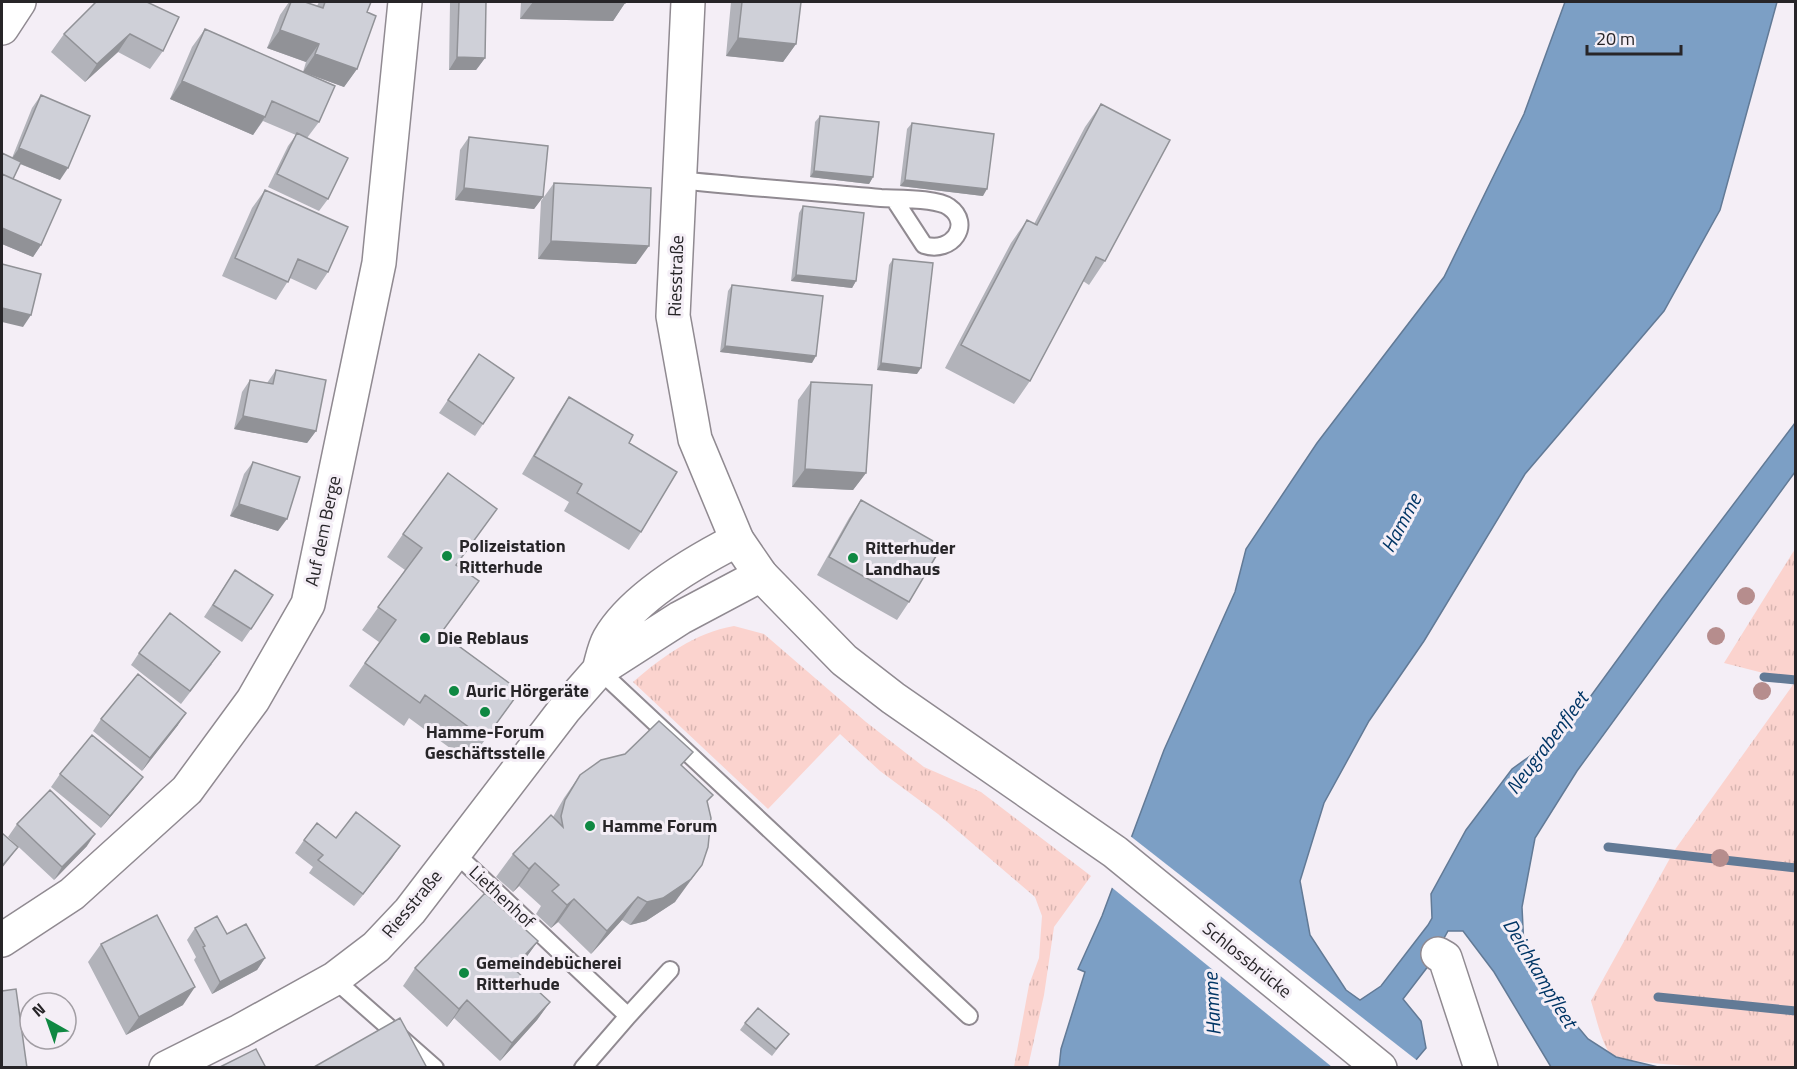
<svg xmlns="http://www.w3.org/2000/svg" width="1797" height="1069" font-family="'Titillium Web',sans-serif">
<defs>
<pattern id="grass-tufts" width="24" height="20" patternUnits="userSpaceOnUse" patternTransform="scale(1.5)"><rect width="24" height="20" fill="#fbd3ce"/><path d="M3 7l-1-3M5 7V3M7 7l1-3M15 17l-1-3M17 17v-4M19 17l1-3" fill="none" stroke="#d7b5b1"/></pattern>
</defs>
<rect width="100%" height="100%" fill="#f4eef6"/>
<path fill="url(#grass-tufts)" d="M1795,549v132l-71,-18z
M734,626l30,8 102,88 58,45 57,25 110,84 -37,51 -10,68 -16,72h-14l15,-82 10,-27 3,-42 -7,-19 -97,-83 -58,-43 -40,-37 -72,75 -135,-127c30,-26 62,-49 101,-56z
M1795,682v385c-34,0 -164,2 -185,-14 -8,-8 -15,-40 -19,-52l83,-150z"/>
<path fill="#7c9fc5" stroke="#627a96" stroke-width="1.5" d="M1565,2h212l-57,208 -56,101 -139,163 -101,167 -55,80 -45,82 -24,78 10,54 36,55 14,10 21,-14 47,-61 4,-7 -1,-24 35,-64 46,-61 54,-39 95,-130 134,-177v49l-218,299 -42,67 -13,69 2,41 34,55 30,36 28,18 42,10h-107l-57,-95 -31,-41h-15l-19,34 -26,34 18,22 5,27 -16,19 -351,1 2,-19 24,-77 -7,-3 24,-53 62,-166 71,-158 11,-43 71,-106 127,-166 80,-163z"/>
<path fill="#f4eef6" d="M1129,835l290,227 -5,6 -82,-1 -222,-181z"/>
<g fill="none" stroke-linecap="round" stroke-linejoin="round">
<path stroke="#627a96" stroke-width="9" d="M1764,677l32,3
M1608,847l188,21
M1658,997l138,14"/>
<g stroke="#908a91" stroke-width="20">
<path id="service" d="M679,180c67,7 135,12 202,18 16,1 56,0 68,9 24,17 3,47 -25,38l-30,-46
M599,670l370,346
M455,853l173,163 42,-46
M334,979l101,89
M583,1068l45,-52"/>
</g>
<g stroke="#908a91" stroke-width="36">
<path id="minor" d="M2,28l17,-26
M2,940l70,-46 115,-104 66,-90 55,-96 71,-341 26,-261
M1438,954l7,4 36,110"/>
</g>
<g stroke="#908a91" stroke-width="36">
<path id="tertiary" d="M599,670c3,-10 5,-22 10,-31 24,-42 87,-78 128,-99
M166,1068l74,-37 94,-52 42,-32 34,-36 154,-201 35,-40 81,-52 81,-43"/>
</g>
<g stroke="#908a91" stroke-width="36">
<path id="secondary" d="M688,2l-15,314 22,123 42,101 24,35 83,85 49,38 222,154 265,216"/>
</g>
<use href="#service" stroke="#fff" stroke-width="16"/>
<use href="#minor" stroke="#fff" stroke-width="33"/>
<use href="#tertiary" stroke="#fff" stroke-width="33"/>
<use href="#secondary" stroke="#fff" stroke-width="33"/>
</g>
<g fill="#b68d8d">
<circle cx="1746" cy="596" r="9"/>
<circle cx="1716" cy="636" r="9"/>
<circle cx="1762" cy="691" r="9"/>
<circle cx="1720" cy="858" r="9"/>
</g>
<path fill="#b2b3ba" d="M96,2l67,49 -13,18 -32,-17 -33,30 -34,-30 13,-18z
M289,2h16l12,4 2,-4h52l-4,10 -10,57 -13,18 -38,-14 13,49 -12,16 21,61 -9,12 -51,-24 20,-41 8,-11 -33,-14 -10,14 -83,-36 22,-52 13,-18 98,43 3,-10 -39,-14 13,-33z
M450,2h36l-1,56 -9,12h-27z
M521,2h104v1l-12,18 -93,-2z
M731,2h70l-5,42 -13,18 -57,-6z
M41,95l19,85 -40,-16 -7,15 28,66 -8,12 -31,-13 10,-86 20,-50z
M1101,104l4,157 -16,24 -6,-4 -53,100 -16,23 -69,-36 66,-125 16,-23 7,4 51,-97z
M820,116l53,61 -4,7 -59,-7 5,-55z
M912,123l71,73 -83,-10 7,-57z
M469,137l74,60 -9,12 -79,-9 5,-50z
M554,183l82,81 -98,-5 3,-58z
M265,190l63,82 -12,18 -26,-12 -14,22 -54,-24 30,-68z
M803,206l53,75 -4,7 -61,-7 8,-68z
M893,259l24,115 -40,-4 12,-105z
M732,285l80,78 -92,-11 8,-61z
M479,354l35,24 -39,58 -36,-23z
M276,370l40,61 -9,12 -73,-14 8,-37 8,-12 17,3z
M811,382l55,91 -13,17 -61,-3 6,-87z
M569,397l60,46 12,89 -12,18 -65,-39 5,-9 -47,-28 35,-59z
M253,462l25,69 -48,-15 14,-42z
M861,500l48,102 -12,18 -80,-45 32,-57z
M403,534l54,31 6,39 -22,29 79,58 -51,71 -60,-44 -5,8 -55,-40 30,-44 -17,-12 43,-60 -18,-13z
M235,570l16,59 -9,13 -38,-25z
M139,653l73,11 -31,40 -50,-39z
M101,719l77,6 -36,46 -49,-40z
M682,767l26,36 -33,99 -29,19 -16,4 -8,-5 -31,34 -33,-32 -7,6 -15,-14 5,-8 -22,-20 -6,6 -17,-15 17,-23 40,-37 11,-19 16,-23z
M60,774l74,15 -33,39 -50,-41z
M17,824l70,22 -33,34 -46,-43z
M336,838l64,8 -46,60 -45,-33 4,-6 -18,-14 9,-13z
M195,928l32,6 38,24 -8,12 -45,24 -18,-34 2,-3 -9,-17z
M538,941l-13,18 -10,11 35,32 -13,18 -37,41 -46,-43 -7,9 -44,-41 12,-18z
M101,944l82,61 -57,30 -38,-73z
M745,1023l44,11 -17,22 -32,-26z"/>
<path fill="#919297" d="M533,2h24l68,1 -12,18 -93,-2z
M280,30l39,14 -13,18 -39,-14z
M130,34l-12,18 -33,30 12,-18z
M738,38l58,6 -13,18 -57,-6z
M315,54l42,15 -13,18 -41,-15z
M457,57l28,1 -9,12h-27z
M182,81l83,36 -12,18 -83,-36z
M19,148l49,20 -8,12 -49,-20z
M814,171l59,6 -4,7 -59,-7z
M905,180l82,9 -4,7 -83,-10z
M464,188l79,9 -9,12 -79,-9z
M2,228l39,17 -8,12 -31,-13z
M551,241l98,5 -13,18 -98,-5z
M796,275l60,6 -4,7 -61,-7z
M2,308l29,7 -8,12 -21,-5z
M725,346l91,10 -4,7 -92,-11z
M881,363l40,5 -4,6 -40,-4z
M243,416l73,15 -9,12 -73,-14z
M805,469l61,4 -13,17 -61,-3z
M239,504l48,15 -9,12 -48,-15z
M186,713l-8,12 -36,46 8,-13z
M143,777l-9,12 -33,39 9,-12z
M95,834l-8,12 -33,34 8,-13z
M400,846l-8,12 -38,48 9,-12z
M18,847l-9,12 -7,9v-2z
M535,863l-16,23 -6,6 16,-23z
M702,865l-27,37 -29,19 -16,4 17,-23z
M638,897l-16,23 -31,34 16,-23z
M574,899l-16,23 -7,6 16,-23z
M538,941l-13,18 -25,27 13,-18z
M265,958l-8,12 -45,24 8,-12z
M195,987l-12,18 -57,30 13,-18z
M467,1000l-13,18 -7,9 12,-18z
M550,1002l-13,18 -37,41 12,-18z"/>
<path fill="#cfd0d8" stroke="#919297" stroke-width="1.5" d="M96,2h51l32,15 -16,34 -33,-17 -33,30 -33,-30z
M291,2h14l18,6 2,-6h46l-4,10 9,4 -19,53 -42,-15 4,-10 -39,-14z
M459,2h27l-1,56 -28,-1z
M557,2h68v1z
M742,2h59l-5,42 -58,-6z
M205,29l130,57 -16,36 -47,-21 -7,16 -83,-36z
M41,95l49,21 -22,52 -49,-20z
M1101,104l69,36 -65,121 -9,-4 -66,124 -69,-36 66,-125 10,5z
M820,116l59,6 -6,55 -59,-6z
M912,123l82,11 -7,55 -82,-9z
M297,133l51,25 -20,41 -51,-25z
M469,137l79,9 -5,51 -79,-9z
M2,153l19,9 -8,17 -11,-5z
M2,174l59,26 -20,45 -39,-17z
M554,183l97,5 -2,58 -98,-5z
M265,190l83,37 -20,45 -30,-13 -10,23 -53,-24z
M803,206l61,7 -8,68 -60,-6z
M893,259l40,4 -12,105 -40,-5z
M2,264l39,10 -10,41 -29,-7z
M732,285l91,11 -7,60 -91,-10z
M479,354l35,24 -31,46 -35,-24z
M276,370l50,10 -10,51 -73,-15 7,-36 23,4z
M811,382l61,3 -6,88 -61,-4z
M569,397l64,38 -4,8 48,29 -36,60 -64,-39 5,-9 -48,-28z
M253,462l47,15 -13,42 -48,-15z
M448,473l49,36 -41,56 23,16 -38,52 79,58 -35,48 -60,-44 -5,8 -55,-40 31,-43 -18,-13 44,-59 -19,-14z
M861,500l81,46 -33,56 -80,-45z
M235,570l38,25 -22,34 -38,-24z
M170,613l50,39 -30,39 -51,-38z
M138,674l48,39 -36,45 -49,-39z
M659,721l34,31 -12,13 32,30 -6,6 4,17 -3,29 -6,18 -11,14 -28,19 -16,4 -9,-5 -31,34 -33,-32 -7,6 -15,-14 7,-6 -24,-22 -6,6 -16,-15 38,-39 12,12 -2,-11 4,-16 15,-25 21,-15 24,-6z
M92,735l51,42 -33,39 -50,-42z
M50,790l45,44 -33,33 -45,-43z
M356,812l44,34 -37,48 -45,-34 5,-5 -19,-15 13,-17 19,15z
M2,833l16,14 -16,19z
M485,893l53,48 -25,27 37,34 -38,41 -45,-43 -8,9 -44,-41z
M157,915l38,72 -56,30 -38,-73z
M217,916l10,18 19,-10 19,34 -45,24 -17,-35 2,-1 -10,-18z
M16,989l11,79h-25v-77z
M758,1008l31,26 -13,15 -31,-26z
M400,1018l27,50h-113v-1z
M256,1049l10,19h-48z"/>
<g fill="#0f8842" stroke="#f4eef6" stroke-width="2">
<circle cx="447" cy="556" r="6"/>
<circle cx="853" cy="558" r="6"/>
<circle cx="425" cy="638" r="6"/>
<circle cx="454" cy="691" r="6"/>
<circle cx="485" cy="712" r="6"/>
<circle cx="590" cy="826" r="6"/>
<circle cx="464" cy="973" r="6"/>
</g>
<g text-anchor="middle" stroke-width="6" stroke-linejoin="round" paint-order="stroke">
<g font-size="18" fill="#272528" stroke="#f4eef6">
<text transform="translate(676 276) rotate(-88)" y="6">Riesstraße</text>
<text transform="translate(323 531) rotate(-78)" y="6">Auf dem Berge</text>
<text transform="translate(502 897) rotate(43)" y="6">Liethenhof</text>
<text transform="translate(412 904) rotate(-50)" y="6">Riesstraße</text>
<text transform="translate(1247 960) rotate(39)" y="6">Schlossbrücke</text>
</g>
<g font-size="18" font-weight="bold" fill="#272528" stroke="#f4eef6" text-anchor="start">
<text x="459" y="552">Polizeistation<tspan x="459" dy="21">Ritterhude</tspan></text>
<text x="865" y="554">Ritterhuder<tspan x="865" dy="21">Landhaus</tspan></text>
<text x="437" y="644">Die Reblaus</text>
<text x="466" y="697">Auric Hörgeräte</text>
<text x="485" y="738" text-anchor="middle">Hamme-Forum<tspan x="485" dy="21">Geschäftsstelle</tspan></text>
<text x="602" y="832">Hamme Forum</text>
<text x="476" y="969">Gemeindebücherei<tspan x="476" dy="21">Ritterhude</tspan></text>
</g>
<g font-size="20" font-style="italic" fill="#003565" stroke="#f4eef6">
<text transform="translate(1401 523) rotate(-62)" y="7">Hamme</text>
<text transform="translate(1547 743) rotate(-53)" y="7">Neugrabenfleet</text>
<text transform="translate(1540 973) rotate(59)" y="7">Deichkampfleet</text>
<text transform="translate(1212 1004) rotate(-93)" y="7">Hamme</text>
</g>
</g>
<rect width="1797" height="1069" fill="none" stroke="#272528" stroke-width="6"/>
<g transform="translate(48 1021) rotate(320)"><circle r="28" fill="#f4eef6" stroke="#a29ea4" stroke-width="1.5"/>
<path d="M0-4.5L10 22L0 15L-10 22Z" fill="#0f8842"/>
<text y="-9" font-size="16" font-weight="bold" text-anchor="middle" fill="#272528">N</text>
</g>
<path d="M1587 45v9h94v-9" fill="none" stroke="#272528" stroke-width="3"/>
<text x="1596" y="45" font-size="18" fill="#272528" stroke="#f4eef6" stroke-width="4.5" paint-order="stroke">20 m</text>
</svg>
